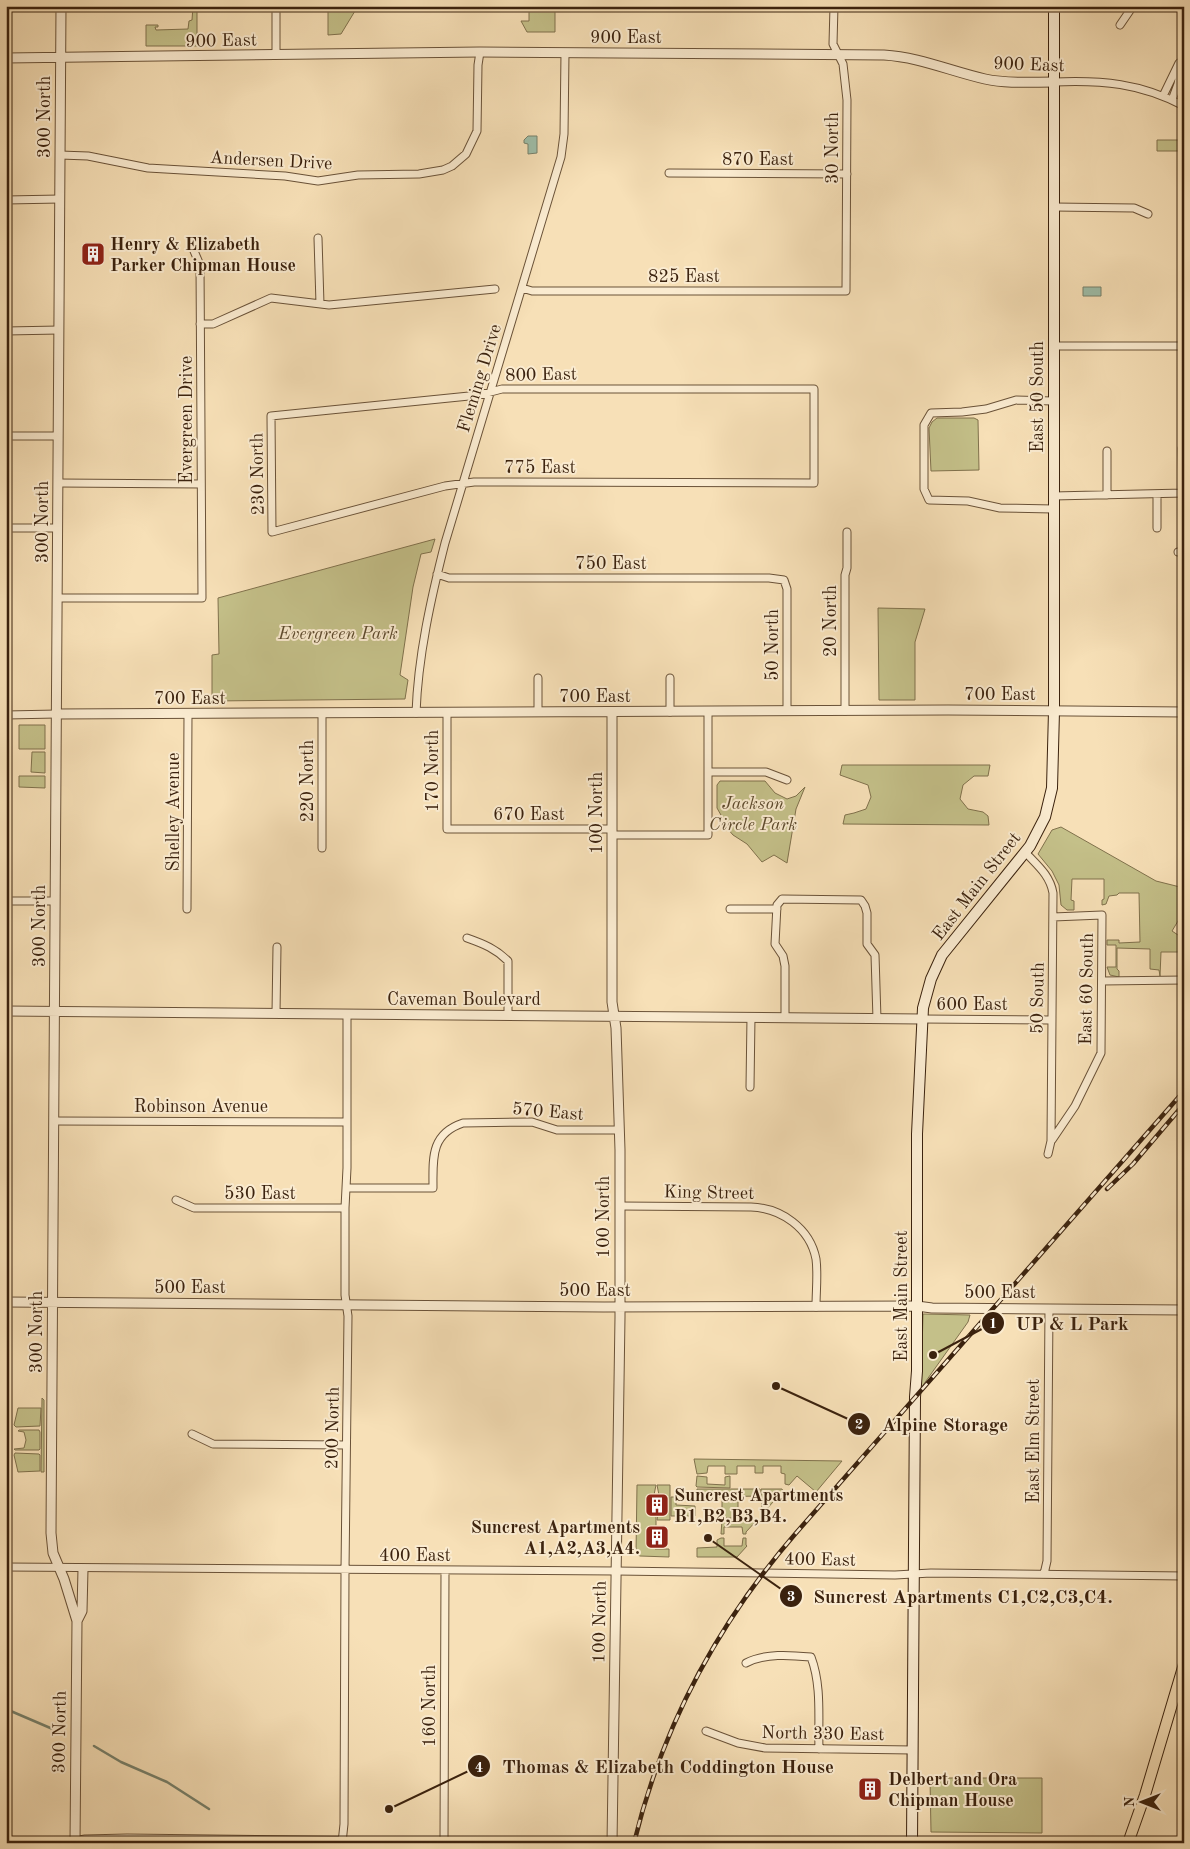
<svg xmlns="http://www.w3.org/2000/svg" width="1190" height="1849" font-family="'Old Standard TT',serif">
<rect width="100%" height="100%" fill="#f7e0b7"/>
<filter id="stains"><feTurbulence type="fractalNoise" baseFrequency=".004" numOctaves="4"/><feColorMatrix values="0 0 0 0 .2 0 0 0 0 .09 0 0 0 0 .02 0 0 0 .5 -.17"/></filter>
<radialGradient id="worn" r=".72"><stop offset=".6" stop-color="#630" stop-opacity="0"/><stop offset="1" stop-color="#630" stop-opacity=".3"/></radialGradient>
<path fill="#c4c089" stroke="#80714c" d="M193,6l4,1v39h-51v-21h12v2h-3l1,3 32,-1 1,-8 3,-1z
M328,6h30l-17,28 -13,1z
M529,6h26v26h-28l-6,-11h8z
M1157,140h22v11h-22z
M937,418h37l4,2 1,50 -48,1 -2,-43 3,-6z
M435,539l-4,13 -10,2 -8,33 -13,88 8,5 -3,19 -193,2v-46l7,-1 -1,-56z
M878,608l47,1 -10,33v58h-36z
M19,725h26v24h-26z
M32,752h13v21l-14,-1z
M842,765h148l-2,11h-14l-11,9 -3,14 8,10 15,3 5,4 1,9 -146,-1 2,-9 9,-2 12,-4 5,-12 -3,-12 -28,-10z
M19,776h26v12l-26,-1z
M720,781h45l10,12 12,6 9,-3 9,-9 -9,22 -9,54 -13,-8 -12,7 -15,-18 -14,-9 -6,-7 -1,-4 -9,-16v-23z
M1061,827l95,54 28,7v23l-12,20 12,8v13h-23l-1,24 -1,-6 -9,-1v-20l-33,-1v21l2,2v6l-9,-2 -3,-8h9v-22h-9v-5h12v3l21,-1 -1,-49h-20l-2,2 -8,1 -3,8 -4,1v-5l2,-1v-20h-32l-1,21 3,1v9h-7l-6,-5 -2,-20 -7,-14 -14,-17 14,-24z
M923,1314l47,1 -2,7 -47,66z
M42,1398l2,2v72h-3z
M18,1408h23l-1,18 -24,1 -2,-2z
M19,1430h20l1,2v17l-1,1h-24l-1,-1 10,-1 2,-8 -2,-8 -6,-1z
M15,1453l24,1 1,1v16l-22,1 -4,-17z
M694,1459l148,2 -26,31 -19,-16 -8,9 -4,-1v-10l-4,-1v-7h-18v7h-8v-7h-18v8h-12v-8h-17l-1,7 -10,1z
M697,1476l10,1v7l18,1v-8l5,-1v12l-33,-1 -1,-1z
M637,1485h19l-2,10 -7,1v18l9,1v12l-9,1v18h8v3h14v8l-29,-1 -4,-2z
M657,1485h13v35h-13l1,-6h8v-18l-7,-1z
M697,1489h63v7c-21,0 -42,2 -63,1z
M761,1489h21l1,2 -19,21 -2,-3z
M671,1497h5v8l19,1v10h-24z
M738,1497v21h-16v-18z
M722,1520h35l-11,12v2h-3l-1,-7h-18v7h-3z
M721,1538h3v8h18l1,-8h3v7l1,1 -10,11h-40v-9l20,-1v-7z
M930,1778h112v55l-111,-1z"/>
<path fill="#9ebea9" stroke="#76806b" d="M528,136h9v17l-9,1v-10l-4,-1v-3z
M1083,287h18v9h-18z"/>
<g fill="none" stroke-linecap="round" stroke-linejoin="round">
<path stroke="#76806b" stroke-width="2.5" d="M6,1709l56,24
M94,1746l27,16 46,20 42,27"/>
<g stroke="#6a5238" stroke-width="9">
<path id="minor" d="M1120,25l13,-19
M276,55v-49
M1054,82c48,-2 86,1 130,24
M1163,96l16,-33
M1172,100l6,-16 6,-34
M60,155l28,1 60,12 137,8 33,5 40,-6 61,-1 24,-4 9,-4 14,-12 11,-23 1,-66 2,-13
M669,173l178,1
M6,200l54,-1
M1054,207l80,1 14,6
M318,238l2,66
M522,288l10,3h314l1,-191 -4,-36 -10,-20 1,-38
M200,324h13l58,-26 58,7 166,-16
M6,331l53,-1
M1053,346h131
M502,389h312v94l-340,-1 -29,4 -173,46 -1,-116 208,-21z
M1053,401l-37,-1 -30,9 -24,3 -31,1 -7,12v64l5,11 39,1 32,7 53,1
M6,436h52
M1182,448l1,45
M1107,451v44
M58,483l143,1
M1053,496l131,-3
M6,528h52
M1157,528v-34
M1178,552h6
M437,574l12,4h320l15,2 3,9v122
M57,598h145l-2,-333 -9,-21
M845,711v-136l2,-7v-36
M538,712v-34
M670,712v-34
M322,713v135
M416,713c2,-57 15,-115 29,-170l116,-386 3,-23 1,-81
M447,713v116h165
M6,715l51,-1
M708,772h58l21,8
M612,835h96v-123
M1025,852c12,13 25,23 28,41l-2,248 -3,13
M6,901h49
M187,909l1,-195
M730,909h47
M467,938c17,6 29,11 41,23v54
M1102,981l82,-1
M276,1013l1,-66
M785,1018v-52l-2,-10 -8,-12 2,-39 5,-6 79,1 4,6 2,7v31l8,11 2,64
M922,1019l129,1
M750,1087l1,-70
M54,1121l293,1
M1052,1140l23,-34 26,-53 1,-138 -49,2
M347,1188h86c0,-29 -3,-54 30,-65l69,-1 25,8h62
M176,1200l18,8h151
M620,1206l131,1c30,1 59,21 65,52 2,15 0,32 0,48
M192,1434l21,10 133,1
M6,1567l610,4 279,4 36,-2 253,3
M1044,1574l3,-13 2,-252
M746,1663c19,-10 44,-8 65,-6 11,29 7,62 8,92
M706,1731l32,12 27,5 148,2
M444,1841l1,-271
M6,1842l57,1 22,-4 42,-1 451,5
M342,1843l2,-19 1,-254 3,-254 -3,-21v-87l2,-40v-154"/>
</g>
<g stroke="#6a5238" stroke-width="11">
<path id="tertiary" d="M61,6l-10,1527 2,20 11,26 13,42 -2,222
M6,58l474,-6 404,3c35,2 66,16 101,24 23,5 46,3 69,3
M57,714l891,-4 236,2
M6,1011l916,8
M6,1302l598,5 313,-1 15,2 252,2
M77,1621l5,-10 1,-42
M612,1843l8,-526v-167l-4,-122 -4,-26v-290"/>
</g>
<g stroke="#3b220e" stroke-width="12">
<path id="secondary" d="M912,1843l3,-446 2,-26v-237l6,-126 8,-29 11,-24 88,-109 15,-29 7,-29 2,-77v-705"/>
</g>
<g stroke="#3b220e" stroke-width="12">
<path id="primary" d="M1128,1843l17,-48 39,-131"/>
</g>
<use href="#minor" stroke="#faebd0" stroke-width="7"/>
<use href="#tertiary" stroke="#faebd0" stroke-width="9"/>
<use href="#secondary" stroke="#faebd0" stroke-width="10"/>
<use href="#primary" stroke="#f7e0b7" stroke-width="10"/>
<g stroke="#3b220e" stroke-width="4.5">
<path id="rail" d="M1107,1189l26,-25 51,-60
M634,1843c28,-116 84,-220 162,-310l388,-442"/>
</g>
<use href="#rail" stroke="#faebd0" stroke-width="2.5" stroke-dasharray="8" stroke-linecap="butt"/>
</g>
<defs>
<g id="building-square" transform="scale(1.25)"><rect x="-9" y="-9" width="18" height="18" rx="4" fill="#8f2418" stroke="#faebd0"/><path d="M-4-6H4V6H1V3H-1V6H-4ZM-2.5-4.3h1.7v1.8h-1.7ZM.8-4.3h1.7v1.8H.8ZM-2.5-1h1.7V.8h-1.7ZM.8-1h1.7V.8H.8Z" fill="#fff"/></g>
</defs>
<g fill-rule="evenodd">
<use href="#building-square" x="93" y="254"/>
<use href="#building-square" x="657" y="1505"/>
<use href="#building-square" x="657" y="1537"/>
<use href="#building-square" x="870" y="1789"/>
</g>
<g text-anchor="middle" stroke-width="4" stroke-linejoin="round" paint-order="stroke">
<g font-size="18" fill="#3b220e" stroke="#faebd0">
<text x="626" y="43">900 East</text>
<text transform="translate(221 40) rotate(-1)" y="6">900 East</text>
<text transform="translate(1029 64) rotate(2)" y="6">900 East</text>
<text transform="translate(44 117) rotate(-90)" y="6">300 North</text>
<text transform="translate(832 148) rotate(-90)" y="6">30 North</text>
<text x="758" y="165">870 East</text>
<text transform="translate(271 160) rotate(3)" y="6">Andersen Drive</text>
<text x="684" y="282">825 East</text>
<text transform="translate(541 374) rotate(-1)" y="6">800 East</text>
<text transform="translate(479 378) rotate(-73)" y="6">Fleming Drive</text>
<text transform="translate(1037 397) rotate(-90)" y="6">East 50 South</text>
<text transform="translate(186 420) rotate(-90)" y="6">Evergreen Drive</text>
<text x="540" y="473">775 East</text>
<text transform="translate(257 474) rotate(-91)" y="6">230 North</text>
<text transform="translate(42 522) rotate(-90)" y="6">300 North</text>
<text x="611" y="569">750 East</text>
<text transform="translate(830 621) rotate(-90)" y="6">20 North</text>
<text transform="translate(772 645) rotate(-90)" y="6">50 North</text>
<text x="1000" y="700">700 East</text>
<text x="595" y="702">700 East</text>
<text x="190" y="704">700 East</text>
<text transform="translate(432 771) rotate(-90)" y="6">170 North</text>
<text transform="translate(307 781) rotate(-90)" y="6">220 North</text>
<text transform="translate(173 812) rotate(-90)" y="6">Shelley Avenue</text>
<text transform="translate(596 813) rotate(-90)" y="6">100 North</text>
<text x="529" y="820">670 East</text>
<text transform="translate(976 886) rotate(-52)" y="6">East Main Street</text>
<text transform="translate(39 926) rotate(-90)" y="6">300 North</text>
<text transform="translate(1086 989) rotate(-89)" y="6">East 60 South</text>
<text transform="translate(1037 998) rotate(-89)" y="6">50 South</text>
<text x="464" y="1005">Caveman Boulevard</text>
<text x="972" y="1010">600 East</text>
<text x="201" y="1112">Robinson Avenue</text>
<text transform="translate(548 1111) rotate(5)" y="6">570 East</text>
<text transform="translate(709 1192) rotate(1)" y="6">King Street</text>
<text x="260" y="1199">530 East</text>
<text transform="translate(603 1217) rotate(-90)" y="6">100 North</text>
<text x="190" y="1293">500 East</text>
<text x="595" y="1296">500 East</text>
<text x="1000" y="1298">500 East</text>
<text transform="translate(901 1296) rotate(-90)" y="6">East Main Street</text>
<text transform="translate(36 1332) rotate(-90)" y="6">300 North</text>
<text transform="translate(332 1428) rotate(-89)" y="6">200 North</text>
<text transform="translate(1033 1441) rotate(-90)" y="6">East Elm Street</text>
<text x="415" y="1561">400 East</text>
<text transform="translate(820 1559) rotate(1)" y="6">400 East</text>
<text transform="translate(599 1622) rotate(-89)" y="6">100 North</text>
<text transform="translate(429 1706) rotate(-90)" y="6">160 North</text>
<text transform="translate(59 1732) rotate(-89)" y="6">300 North</text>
<text transform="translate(823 1733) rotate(1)" y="6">North 330 East</text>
</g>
<g font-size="18" font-weight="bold" fill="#3b220e" stroke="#faebd0" text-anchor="start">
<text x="110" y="250">Henry &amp; Elizabeth<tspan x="110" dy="21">Parker Chipman House</tspan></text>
<text x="674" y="1501">Suncrest Apartments<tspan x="674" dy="21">B1,B2,B3,B4.</tspan></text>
<text x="640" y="1533" text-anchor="end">Suncrest Apartments<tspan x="640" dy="21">A1,A2,A3,A4.</tspan></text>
<text x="888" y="1785">Delbert and Ora<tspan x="888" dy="21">Chipman House</tspan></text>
</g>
<g font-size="18" font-style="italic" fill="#5d4a2d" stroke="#faebd0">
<text x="338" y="639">Evergreen Park</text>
<text x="753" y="809">Jackson<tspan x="753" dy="21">Circle Park</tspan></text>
</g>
</g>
<path fill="none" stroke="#3b220e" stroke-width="2" d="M933 1355L993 1323M776 1386L859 1424M708 1538L791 1596M389 1809L479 1766"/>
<g fill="#3b220e" stroke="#faebd0" stroke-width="2">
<circle cx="933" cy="1355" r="5"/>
<circle cx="776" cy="1386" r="5"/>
<circle cx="708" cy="1538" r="5"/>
<circle cx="389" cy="1809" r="5"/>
<circle cx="993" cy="1323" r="12"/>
<circle cx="859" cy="1424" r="12"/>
<circle cx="791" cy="1596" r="12"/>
<circle cx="479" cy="1766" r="12"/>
</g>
<g font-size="15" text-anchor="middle" font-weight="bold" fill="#fff">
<text x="993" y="1328">1</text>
<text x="859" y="1429">2</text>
<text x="791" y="1601">3</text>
<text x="479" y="1772">4</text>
</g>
<g font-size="19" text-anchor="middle" font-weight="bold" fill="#3b220e" stroke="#faebd0" stroke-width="4" stroke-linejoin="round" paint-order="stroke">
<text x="1072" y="1330">UP &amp; L Park</text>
<text x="945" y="1431">Alpine Storage</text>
<text x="963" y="1603">Suncrest Apartments C1,C2,C3,C4.</text>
<text x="668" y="1773">Thomas &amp; Elizabeth Coddington House</text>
</g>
<rect width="1190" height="1849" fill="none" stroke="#f7e0b7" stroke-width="25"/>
<rect x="8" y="8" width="1175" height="1834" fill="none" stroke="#3b220e" stroke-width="2.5"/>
<rect x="12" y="12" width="1165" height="1824" fill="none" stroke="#3b220e"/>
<g transform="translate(1142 1802) rotate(270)" stroke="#faebd0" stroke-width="4" paint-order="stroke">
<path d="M0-4L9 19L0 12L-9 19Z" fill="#3b220e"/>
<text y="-8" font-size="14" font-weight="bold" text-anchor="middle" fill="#3b220e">N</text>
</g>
<rect width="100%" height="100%" filter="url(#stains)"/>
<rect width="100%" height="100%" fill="url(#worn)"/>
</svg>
